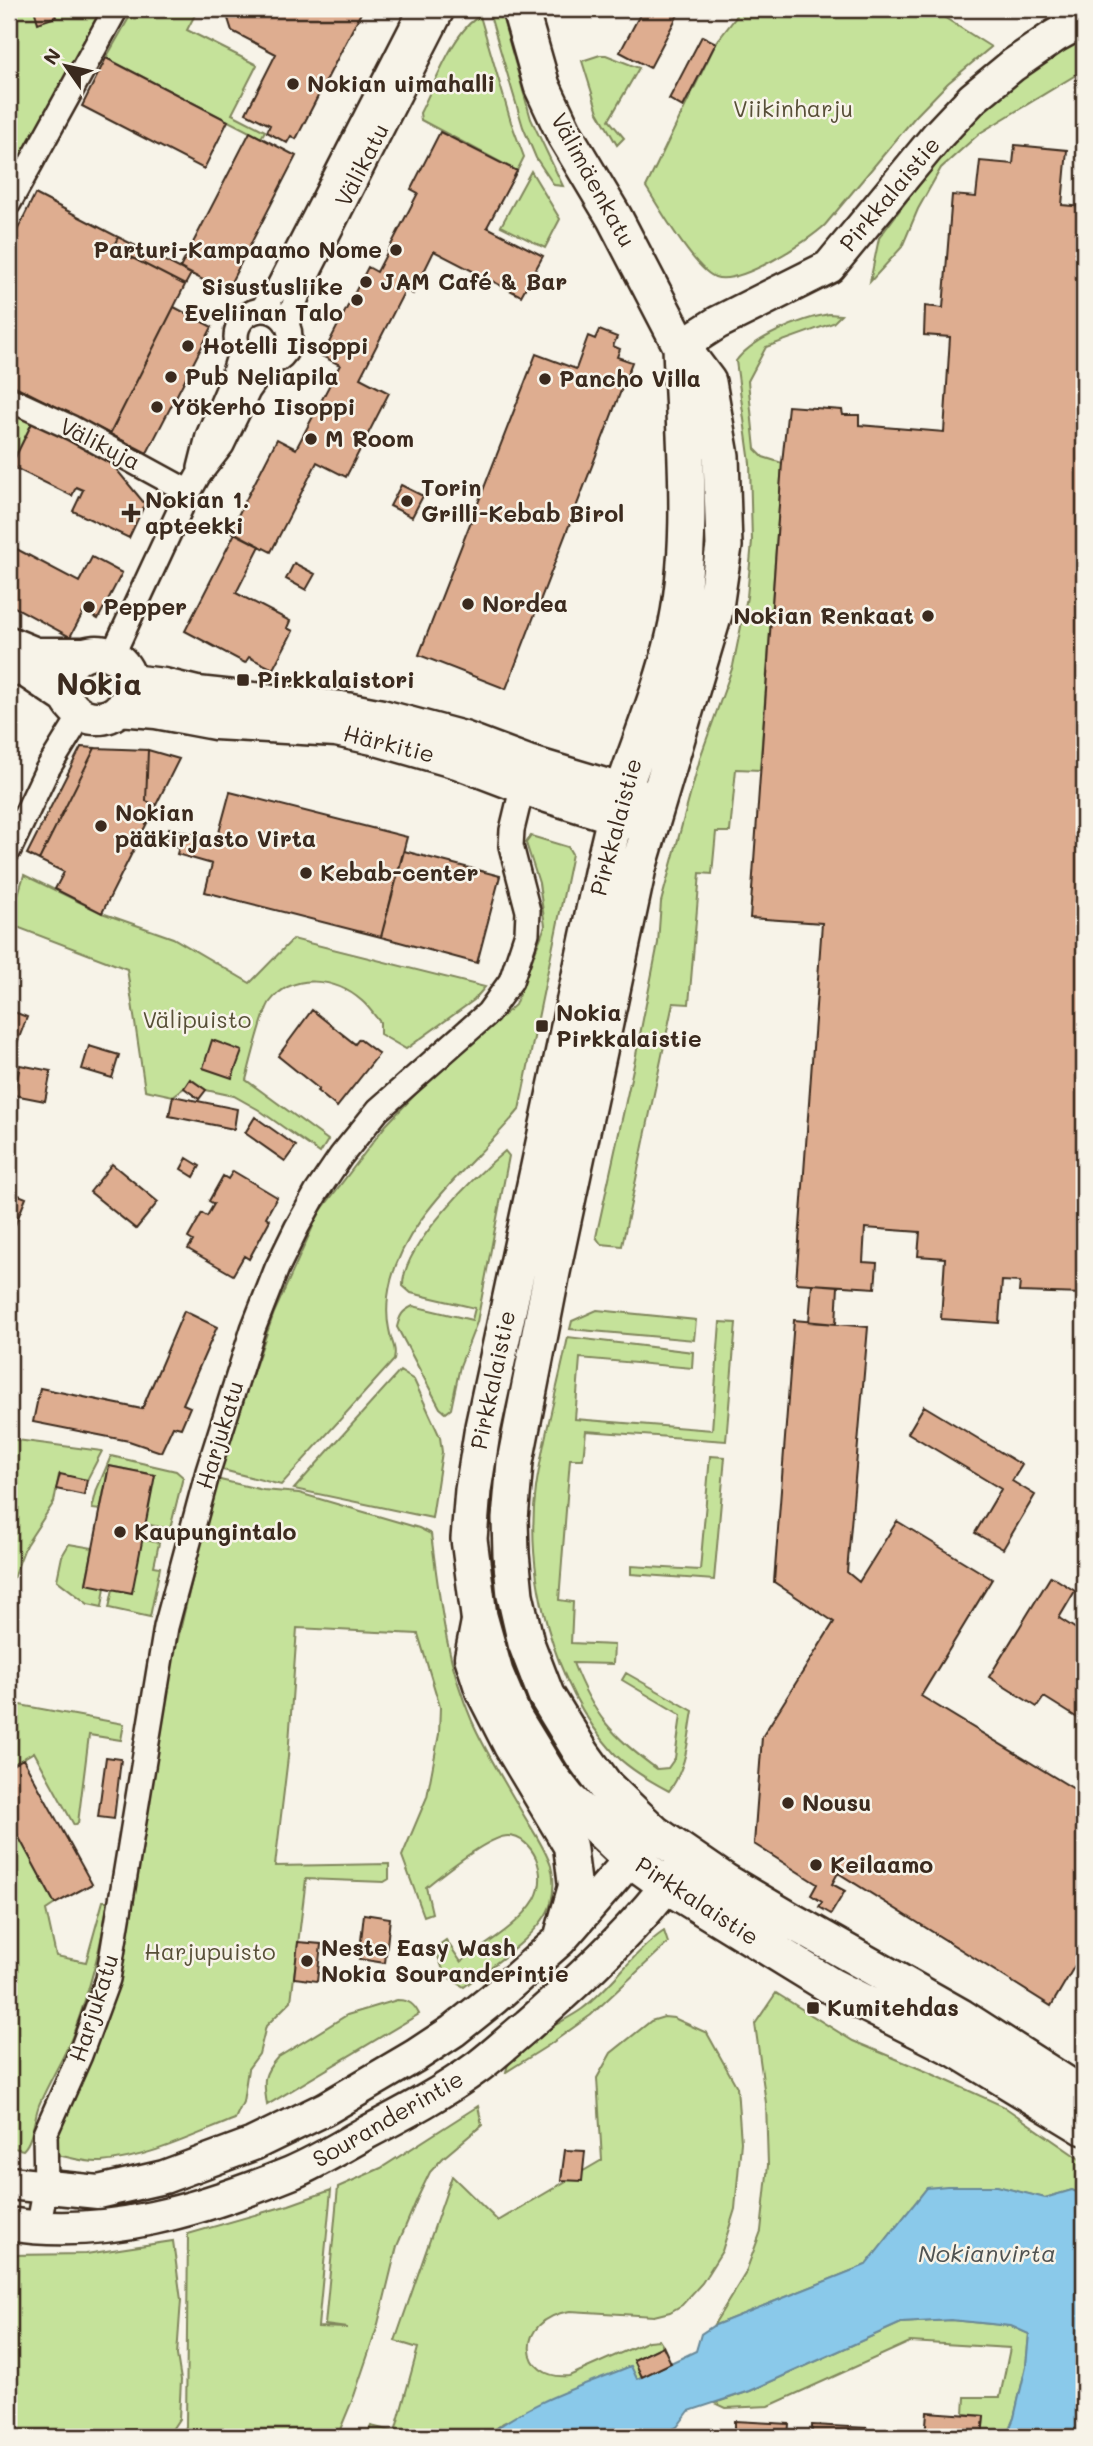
<svg xmlns="http://www.w3.org/2000/svg" width="1093" height="2446" font-family="Mali,sans-serif">
<rect width="100%" height="100%" fill="#f7f3e8"/>
<filter id="ink" filterUnits="userSpaceOnUse"><feTurbulence type="fractalNoise" baseFrequency=".0143" numOctaves="2"/><feDisplacementMap in="SourceGraphic" scale="14" xChannelSelector="R" yChannelSelector="G"/><feConvolveMatrix kernelMatrix="1 2 1 2 8 2 1 2 1" color-interpolation-filters="sRGB"/></filter>
<g filter="url(#ink)">
<path fill="#c5e29a" stroke="#80865c" stroke-width="2" d="M9,9h95l-95,170z
M134,9h64l-11,21 70,35 -25,49 33,17 -4,7 -155,-80z
M500,9l31,110 32,67 -9,-1 -18,-27 -13,-31 -34,-115z
M734,9h197l60,38 -43,36 -33,34 -90,108c-18,17 -86,61 -110,52 -21,-8 -56,-70 -69,-90l70,-144 20,-26z
M480,16l31,106 13,35 -7,14 -96,-51 -1,-7c14,-27 34,-84 60,-97z
M1084,38v32l-104,63 -39,35 -23,41 -16,38 -32,35 9,-44 58,-78 46,-49 42,-36z
M600,55h6l33,13 -30,52 15,18 -7,7 -19,-33 -16,-51z
M531,171l29,48 -15,29 -44,-22z
M829,314l12,1 -8,8 -67,24 -18,34 7,68 8,8 19,6 -22,307 -24,-1 -6,63h-14l-4,42 -12,-1 -11,131 -16,-1 -51,243 -21,-2 -5,-7 39,-177 23,-117 3,-41 40,-147 32,-89 14,-69 5,-56 -2,-78 -14,-102c17,-23 64,-42 93,-47z
M9,410l24,11 -16,32 -8,-4z
M531,836l37,11 4,7 -53,256c-45,55 -122,111 -131,187 -1,9 -1,23 1,32 2,14 8,17 5,31l-113,125 -62,-16 55,-156 45,-100 67,-88 43,-45 86,-75 30,-79 -6,-43 -13,-40z
M24,875l78,38 71,25 77,45 43,-44 192,48 -11,13 -68,49 -26,-15v-12c-6,-7 -11,-15 -18,-21 -26,-23 -69,-29 -92,1 -7,9 -20,63 -24,78l82,60 -8,13 -61,-43 -25,-14 -28,-6 -15,-11 -7,9 -11,8 -28,-6 -18,-121 -118,-45z
M505,1151l4,5 -32,166 -17,44 -9,43 -5,4 -6,-5 -43,-81c3,-12 5,-16 16,-21l59,14 3,-12 -64,-15 -8,-7c-1,-40 72,-110 102,-135z
M597,1310l99,10 -2,20 -124,-11 2,-8z
M720,1322l16,1 -10,118 -140,-10 -3,28h-13l-11,141 14,2 -2,41 43,2 -1,19 -40,-1c20,52 40,74 84,106l11,-1 7,-10 6,-43 -59,-35 4,-7 67,38c-5,27 -6,57 -24,80 -19,-10 -42,-23 -56,-39 -59,-66 -89,-177 -77,-264 7,-50 22,-101 32,-151l125,15 -1,16 -112,-10 -5,61 137,11z
M400,1371l14,9 26,57 2,15 -10,66 -138,-29z
M9,1439l93,12 -15,29 -28,-5 -5,27 -28,43 -16,41 -1,14z
M111,1456l65,15 7,6 -13,52 -25,-5 9,-49 -45,-9 -9,44 -8,-1 5,-20z
M710,1456l15,1 -11,123 -83,-6v-8l69,4z
M216,1479l47,11 36,3 120,35 12,6c9,66 14,125 41,187 14,32 34,63 51,93 10,17 22,34 28,52 3,11 3,25 0,37 -9,32 -62,64 -87,84l-19,-12 -10,-27 11,-8 15,22c24,-18 58,-36 74,-63 7,-13 6,-28 1,-41 -5,-11 -15,-22 -28,-22 -19,0 -66,38 -82,51l6,26 -8,3 -22,-60 25,-59 12,-63 1,-27 -22,-73 -121,-6 -9,129 -13,109 114,-2v15l-5,3 -78,-3 -15,122 -25,25 -7,28 -11,15 -5,33 -8,17c-43,17 -87,39 -134,43 -16,1 -32,-5 -48,-8v-16l38,-84 73,-356z
M142,1539l17,4 -5,23 6,1 -10,50 -41,-9 4,-19z
M69,1544l24,4 -7,35 19,4 -3,20 -14,-3 -31,-24 5,-24z
M9,1703l115,21 -3,16 -32,-5 -11,88 -4,2 -40,-73 -25,15z
M9,1819l46,85 -9,6 10,46 30,6 17,-61h5c-7,47 -19,92 -36,136 -9,23 -23,44 -33,68 -5,13 -6,36 -16,45l-14,-3z
M664,1931l4,12 -77,72 -42,30 -43,27c4,-29 54,-47 76,-63 31,-23 51,-57 82,-78z
M776,1993l77,48 77,32 73,33 81,56v33l-12,-5 -27,8 -49,-12 -69,2 -61,77 -153,61 32,-52 16,-43 7,-66 -2,-62 -11,-79z
M397,2000c12,0 17,4 22,14l-152,91c-3,-22 -6,-29 10,-47l70,-43z
M664,2017l10,1 33,15 30,54 4,55 -6,67 -13,42 -20,32 -20,22 -12,7 -16,4 -84,-5c-57,9 -50,70 -1,65l79,-35 11,-1 4,6 -29,14 8,17 -5,2 -7,-13 -127,57 -17,14h-119l4,-11 24,6 23,-84 -23,-7 57,-165 46,45 104,-61 -5,-82 14,-25 40,-32z
M478,2106l4,19 -39,33 -13,14 -12,25 -21,49 -20,82 -23,68 -17,41h-154l3,-11 2,-192 101,-29 42,-15 -13,137 29,1 -22,-3 13,-138 43,-19z
M173,2241l8,59 -4,55 4,25 -2,39 -12,18h-158v-182l77,-1z
M951,2320l60,6 18,8 -3,32 -12,52 -8,19h-24l2,-21 -20,-2 1,-17h35l10,-49 -100,-6 -141,64 -43,2 -11,-5 35,-12 151,-68z"/>
<path fill="#8ac9ea" stroke="#6a8998" stroke-width="2" d="M947,2186h50l48,12 27,-8 12,5v242h-78l8,-19 12,-52 3,-32 -18,-8 -60,-6 -50,3 -151,68 -61,20 -12,16 -20,10h-171c41,-35 96,-51 145,-71l6,13 59,-28 5,-17 12,-8 153,-61 61,-77z"/>
<path fill="#dead90" stroke="#3b2a1e" stroke-width="2" d="M34,9h19l3,8 -18,6z
M225,9h138l-67,130 -5,-3 -4,7 -20,-11 3,-7 -24,-12 30,-59 -44,-23z
M643,9h38l-31,59 -30,-16z
M702,36l14,7 -33,64 -14,-8z
M106,58l122,63 -24,48 -122,-63z
M250,132l46,24 -70,136 -46,-24z
M440,132l77,39 -30,56 56,29 -22,40 -87,-45 -21,43 -8,-4 -45,88 29,15 -43,84 -29,-15 -46,90 -41,-21 47,-92 19,10 44,-84 -18,-9 46,-89 9,5 41,-79 -7,-4z
M1015,145l52,5 -5,55 22,2v1087l-65,-2 1,-10 -18,-1 -3,42 -58,-4 4,-61 -27,-2 2,-24 -55,-4 -2,34 14,1 -2,25 -79,-5 26,-360 -72,-5 32,-455 6,-57 54,4 1,5h16v10l85,7 6,-95 -26,-2 1,-29 18,2 9,-113 24,2 4,-36 33,3z
M35,194l83,43 -5,11 72,37 -75,149 -101,-51v-136z
M118,237l73,37 -6,11 -72,-37z
M174,307l38,20 -65,126 -37,-19z
M599,330l18,7 -4,9 7,3 -3,8 15,5 -126,327 -87,-34 117,-301 40,15 12,-33 7,3z
M33,421l69,31 43,52 -16,34 -56,-27 10,-21 -7,-3 -4,9 -61,-30z
M401,485l22,11 -11,21 -22,-11z
M235,533l25,13 -24,47 54,28 -3,7 6,3 -20,38 -24,-12 -4,6 -60,-32z
M9,545l70,37 13,-25 30,16 -24,46 -14,-8 -14,26 -61,-33z
M294,563l21,11 -9,16 -20,-11z
M81,747l14,1 -56,112 -12,-6z
M95,748l53,2 -2,51 10,4 -54,108 -47,-24 9,-17 -25,-12z
M148,750l31,9 -23,46 -10,-4z
M230,792l177,45 -26,100 -176,-45 7,-28 -35,-10 2,-7 -14,-4 4,-15 48,12z
M404,851l96,25 -23,87 -96,-26z
M9,1010l18,7 -10,26 -8,-3z
M312,1010l43,34 4,-5 20,15 -42,53 -20,-16 2,-2 -41,-33z
M212,1040l30,11 -10,27 -29,-10z
M89,1046l30,9 -7,23 -30,-9z
M20,1065l31,6 -6,30 -31,-6z
M190,1079l16,11 -7,9 -15,-11z
M173,1096l64,13 -3,20 -65,-13z
M255,1117l41,29 -11,15 -40,-28z
M187,1158l13,8 -6,11 -13,-8z
M112,1164l46,38 -22,27 -46,-37z
M233,1171l44,26 -11,20 4,3 -21,39 -5,-3 -11,19 -45,-26 5,-8 -5,-3 14,-25 5,3 7,-12 -5,-3 14,-25 5,3z
M9,1191l17,7 -13,32 -4,-2z
M812,1284l26,2 -2,38 -27,-2z
M184,1311l33,16 -34,77 7,3 -9,21 -8,-2 -12,26 -32,-11 -96,-19 7,-34 102,21z
M794,1320l74,7 -21,245 12,10 38,-61 95,58 -71,117 163,99v155l-33,56 -213,-133 -6,11 13,7 -14,23 -12,-7 3,-5 -11,-7 6,-11 -63,-40 8,-107 72,-115 -60,-40z
M924,1406l98,59 -10,16 23,14 -32,54 -28,-16 26,-44 -93,-56z
M109,1466l46,9 -23,118 -46,-9z
M60,1474l27,6 -3,15 -28,-6z
M1051,1576l24,15 -16,27 25,16v88l-40,-25 -7,10 -48,-30z
M106,1757l15,2 -7,60 -16,-2z
M23,1759l69,125 -37,20 -46,-85v-52z
M364,1914l26,4 -5,45 -26,-4z
M298,1942l23,2 -4,37 -23,-3z
M565,2150l20,1 -3,30 -21,-1z
M663,2346l8,17 -29,14 -8,-17z
M927,2412l57,4 -2,21h-57z
M735,2421l54,3 -1,13h-53z
M812,2425l55,3v9h-55z"/>
<g fill="none" stroke-linecap="round" stroke-linejoin="round">
<g stroke="#3b2a1e" stroke-width="28">
<path id="street" d="M9,203l107,-194
M261,310l17,-22 143,-279
M236 337a27 27 0 1 1 54 0a27 27 0 1 1-54 0Z
M287,324l13,-35 143,-280
M9,399l63,29 117,64
M200,468l8,-32 23,-54 9,-29
M112,656l71,-153 15,-27 24,-31 26,-54 19,-27
M9,850l38,-80 34,-55
M38,2229l8,-43 -1,-52 35,-79 28,-76 58,-352 42,-156 45,-142 24,-61 20,-41 19,-34 25,-37 37,-46 110,-97 23,-32 16,-48 1,-22 -17,-65 1,-16 14,-58"/>
</g>
<g stroke="#3b2a1e" stroke-width="37">
<path id="secondary" d="M681,346l36,-23 112,-56 109,-132 35,-37 40,-33 42,-29 29,-16
M9,643l27,11h49
M64 685a33 33 0 1 1 66 0a33 33 0 1 1-66 0Z
M9,665l20,8 36,24
M130,681l34,4 33,8 144,15 41,8 82,22 64,24 120,36
M119,709l37,3 59,11 121,7 37,8 84,24 84,32 108,34
M479,1616l-8,41 11,34 28,55 60,100 5,40 -13,46
M9,2183l89,9 66,-15 89,-33 72,-35 90,-53 38,-25 40,-32 67,-59 88,-101
M9,2224c95,16 194,-15 282,-51 26,-11 50,-26 75,-40 38,-20 78,-41 113,-67 17,-13 33,-28 49,-41 55,-48 111,-100 154,-159"/>
</g>
<g stroke="#3b2a1e" stroke-width="40">
<path id="primary" d="M520,9l22,77 23,49 49,82 67,129 27,36 13,74 3,90 -10,68 -76,254 -86,404 -37,190 -5,57 1,35 4,41 11,48 20,52 36,59 24,33 48,46 70,48 64,38 173,98 123,79
M681,346c3,94 15,199 -7,291 -12,51 -33,101 -50,151 -8,23 -13,47 -19,71l-122,568 -10,63 -4,49 10,77 16,57 19,45 33,54 21,27 64,61 36,26 163,100 123,62 130,79"/>
</g>
<use href="#street" stroke="#f7f3e8" stroke-width="23"/>
<use href="#secondary" stroke="#f7f3e8" stroke-width="32"/>
<use href="#primary" stroke="#f7f3e8" stroke-width="35"/>
</g>
</g>
<g fill="#3b2a1e" stroke="#f7f3e8" stroke-width="2.5">
<circle cx="293" cy="84" r="7"/>
<circle cx="396" cy="250" r="7"/>
<circle cx="366" cy="282" r="7"/>
<circle cx="357" cy="300" r="7"/>
<circle cx="188" cy="346" r="7"/>
<circle cx="171" cy="377" r="7"/>
<circle cx="545" cy="379" r="7"/>
<circle cx="157" cy="407" r="7"/>
<circle cx="311" cy="439" r="7"/>
<circle cx="407" cy="501" r="7"/>
<path d="M127.5 502.5h7v7h7v7h-7v7h-7v-7h-7v-7h7z"/>
<circle cx="468" cy="604" r="7"/>
<circle cx="89" cy="607" r="7"/>
<circle cx="928" cy="616" r="7"/>
<rect x="236" y="673" width="14" height="14" rx="3.5"/>
<circle cx="101" cy="826" r="7"/>
<circle cx="306" cy="873" r="7"/>
<rect x="535" y="1019" width="14" height="14" rx="3.5"/>
<circle cx="120" cy="1532" r="7"/>
<circle cx="788" cy="1803" r="7"/>
<circle cx="816" cy="1865" r="7"/>
<circle cx="307" cy="1961" r="7"/>
<rect x="806" y="2001" width="14" height="14" rx="3.5"/>
</g>
<g text-anchor="middle" stroke-width="5" stroke-linejoin="round" paint-order="stroke">
<g font-size="23" font-weight="bold" fill="#3b2a1e" stroke="#f7f3e8" text-anchor="start">
<text x="307" y="92">Nokian uimahalli</text>
<text x="382" y="258" text-anchor="end">Parturi-Kampaamo Nome</text>
<text x="380" y="290">JAM Café &amp; Bar</text>
<text x="343" y="295" text-anchor="end">Sisustusliike<tspan x="343" dy="26">Eveliinan Talo</tspan></text>
<text x="202" y="354">Hotelli Iisoppi</text>
<text x="185" y="385">Pub Neliapila</text>
<text x="559" y="387">Pancho Villa</text>
<text x="171" y="415">Yökerho Iisoppi</text>
<text x="325" y="447">M Room</text>
<text x="421" y="496">Torin<tspan x="421" dy="26">Grilli-Kebab Birol</tspan></text>
<text x="145" y="508">Nokian 1.<tspan x="145" dy="26">apteekki</tspan></text>
<text x="482" y="612">Nordea</text>
<text x="103" y="615">Pepper</text>
<text x="914" y="624" text-anchor="end">Nokian Renkaat</text>
<text x="257" y="688">Pirkkalaistori</text>
<text x="115" y="821">Nokian<tspan x="115" dy="26">pääkirjasto Virta</tspan></text>
<text x="320" y="881">Kebab-center</text>
<text x="556" y="1021">Nokia<tspan x="556" dy="26">Pirkkalaistie</tspan></text>
<text x="134" y="1540">Kaupungintalo</text>
<text x="802" y="1811">Nousu</text>
<text x="830" y="1873">Keilaamo</text>
<text x="321" y="1956">Neste Easy Wash<tspan x="321" dy="26">Nokia Souranderintie</tspan></text>
<text x="827" y="2016">Kumitehdas</text>
</g>
<g font-size="23" fill="#574f37" stroke="#f7f3e8">
<text x="793" y="117">Viikinharju</text>
<text x="197" y="1028">Välipuisto</text>
<text x="210" y="1960">Harjupuisto</text>
</g>
<g font-size="23" fill="#3b2a1e" stroke="#f7f3e8">
<text transform="translate(362 165) rotate(-63)" y="8">Välikatu</text>
<text transform="translate(593 180) rotate(61)" y="8">Välimäenkatu</text>
<text transform="translate(890 194) rotate(-50)" y="8">Pirkkalaistie</text>
<text transform="translate(100 444) rotate(27)" y="8">Välikuja</text>
<text transform="translate(389 744) rotate(14)" y="8">Härkitie</text>
<text transform="translate(616 827) rotate(-75)" y="8">Pirkkalaistie</text>
<text transform="translate(493 1380) rotate(-78)" y="8">Pirkkalaistie</text>
<text transform="translate(220 1435) rotate(-73)" y="8">Harjukatu</text>
<text transform="translate(697 1901) rotate(33)" y="8">Pirkkalaistie</text>
<text transform="translate(94 2008) rotate(-72)" y="8">Harjukatu</text>
<text transform="translate(388 2119) rotate(-30)" y="8">Souranderintie</text>
</g>
<g font-size="24" font-style="italic" fill="#4f5251" stroke="#f7f3e8">
<text x="987" y="2262">Nokianvirta</text>
</g>
<g font-size="30" font-weight="bold" fill="#3b2a1e" stroke="#f7f3e8">
<text x="99" y="695">Nokia</text>
</g>
</g>
<rect width="1093" height="2446" fill="none" stroke="#f7f3e8" stroke-width="35"/>
<rect x="18" y="18" width="1058" height="2411" fill="none" stroke="#3b2a1e" stroke-width="2.5" filter="url(#ink)"/>
<g transform="translate(66 66) rotate(304)" stroke="#f7f3e8" stroke-width="5" paint-order="stroke">
<path d="M0-5L12 26L0 18L-12 26Z" fill="#3b2a1e"/>
<text y="-10" font-size="19" font-weight="bold" text-anchor="middle" fill="#3b2a1e">N</text>
</g>
</svg>
